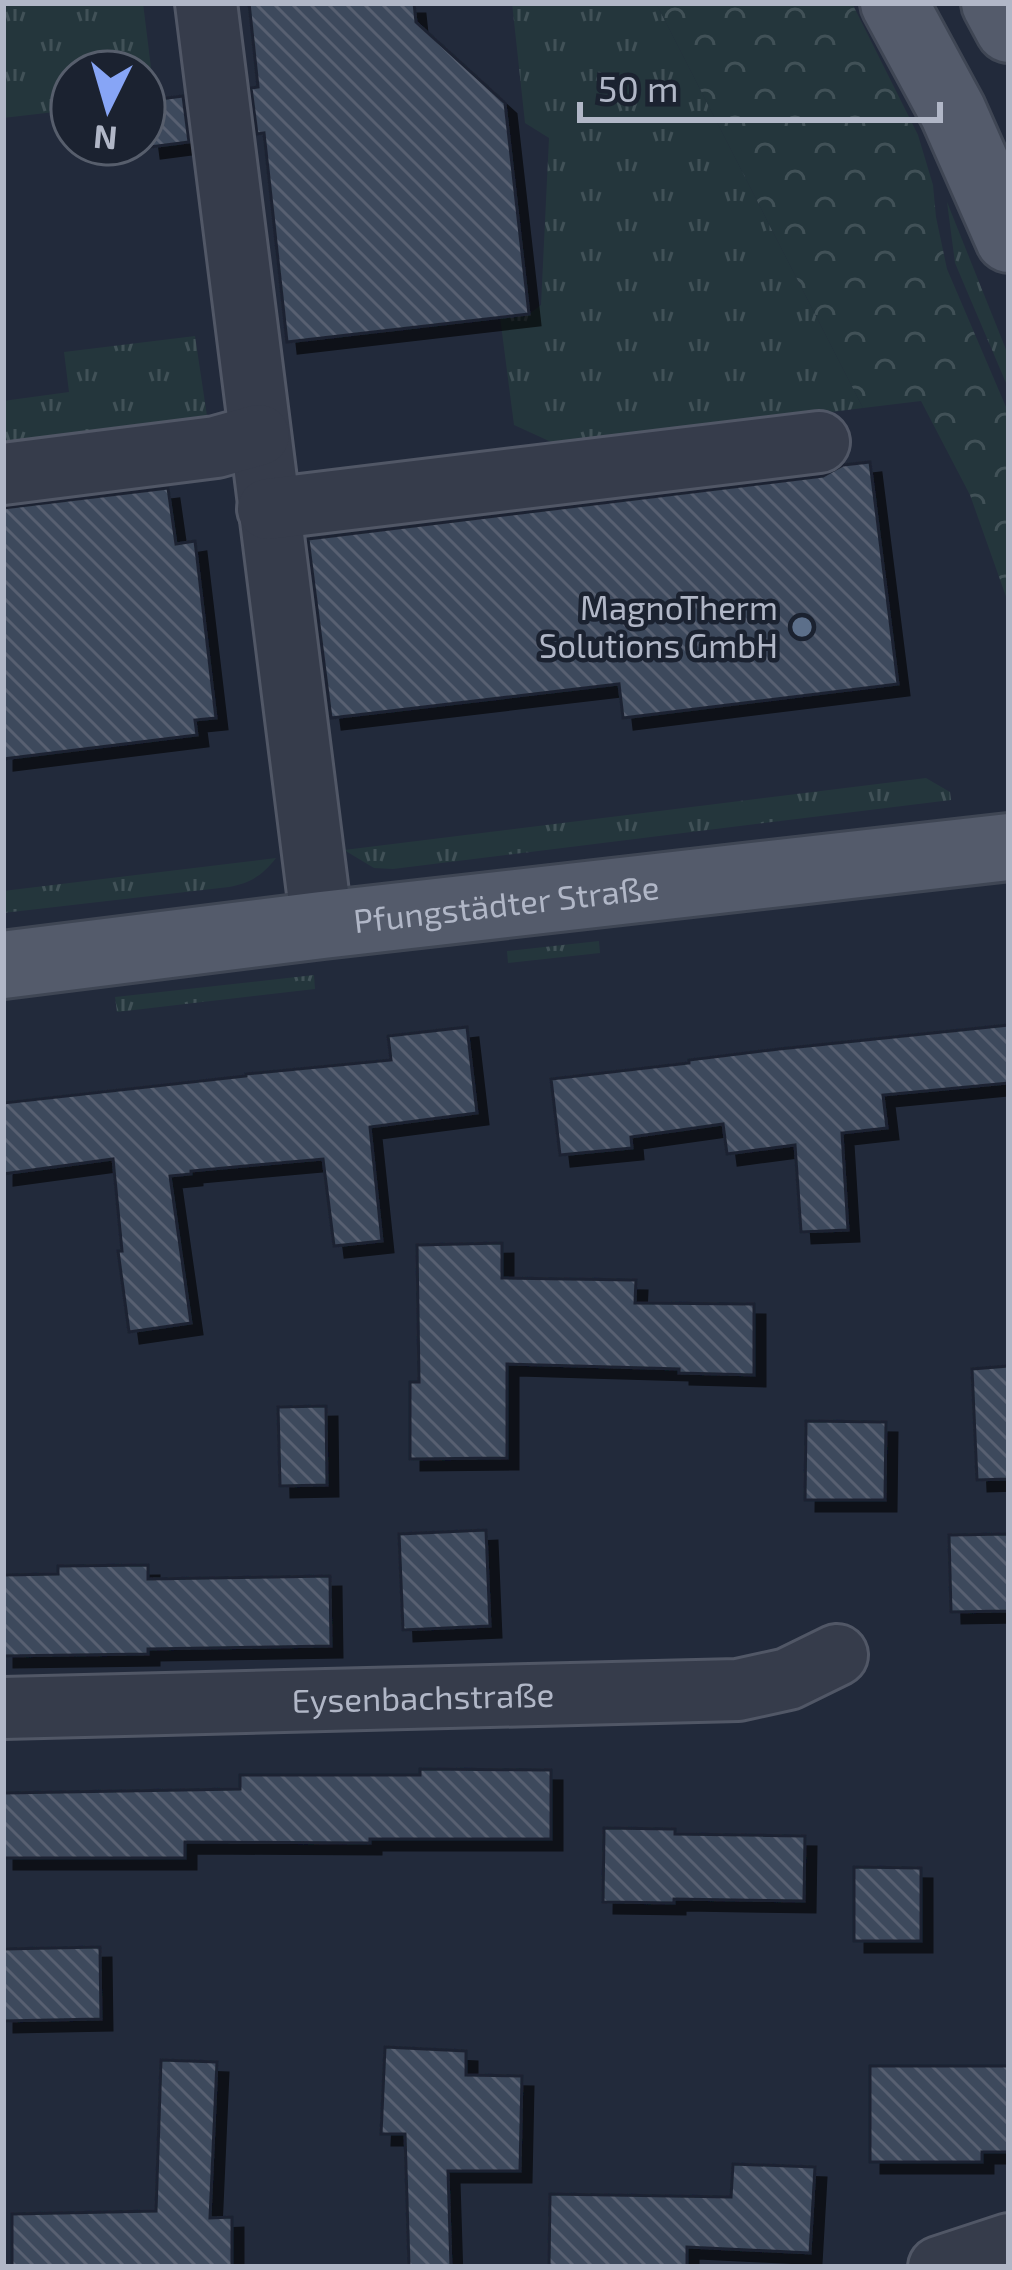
<svg xmlns="http://www.w3.org/2000/svg" width="1012" height="2270" font-family="'Exo 2',sans-serif">
<defs>
<pattern id="grass-tufts" width="24" height="20" patternUnits="userSpaceOnUse" patternTransform="scale(3)"><rect width="24" height="20" fill="#24363c"/><path d="M3 7l-1-3M5 7V3M7 7l1-3M15 17l-1-3M17 17v-4M19 17l1-3" fill="none" stroke="#415157"/></pattern>
<pattern id="park-crowns" width="20" height="18" patternUnits="userSpaceOnUse" patternTransform="scale(3)"><rect width="20" height="18" fill="#24363c"/><path d="M2 6a3 3 0 1 1 6 0M12 15a3 3 0 1 1 6 0" fill="none" stroke="#415157"/></pattern>
<pattern id="building-back-hatch" width="6" height="6" patternUnits="userSpaceOnUse" patternTransform="scale(3)"><rect width="6" height="6" fill="#3e485b"/><path d="M-1 5l2 2M0 0l6 6M5-1l2 2" fill="none" stroke="#586071"/></pattern>
<filter id="shadow"><feDropShadow dx="11" dy="11" stdDeviation="0" flood-color="#0009"/></filter>
</defs>
<rect width="100%" height="100%" fill="#222a3b"/>
<path fill="url(#grass-tufts)" d="M3,3h140l12,97 -11,1v-29h-72v38l-69,8z
M512,3h144l207,405 -303,38 -46,-21 -14,-108 29,-3 12,-9 8,-167 -24,-15z
M947,202l62,155v33l-54,-127z
M195,336l12,80 -204,27v-42l66,-9 -5,-40z
M926,778l24,14 1,8 -558,69 -19,-1 -30,-18z
M276,858c-14,18 -26,25 -47,29l-226,26v-22z
M599,941l1,12 -92,10 -1,-12z
M314,975l1,14 -198,23 -2,-15z"/>
<path fill="url(#park-crowns)" d="M656,3h196l66,132 15,50 3,32 11,52 62,145v191l-39,-110 -49,-94 -58,7z"/>
<path fill="url(#building-back-hatch)" stroke="#1d2432" stroke-width="3" filter="url(#shadow)" d="M249,3h165l2,19 89,81 24,211 -242,28 -23,-209 -7,1 -6,-46 7,-1z
M183,96l6,46 -39,5 -6,-46z
M870,462l28,222 -275,34 -4,-34 -288,34 -23,-179 515,-63 20,-11z
M168,488l8,56 19,-3 21,177 -21,2 2,15 -194,24v-251z
M1009,1025v58l-126,12 4,33 -45,5 6,97 -47,2 -6,-87 -68,9 -4,-30 -92,13 1,11 -72,7 -9,-76 138,-16v-3l90,-11z
M467,1027l10,86 -107,14 12,114 -48,5 -11,-87 -132,12v3l-21,2 21,147 -62,9 -11,-81h4l-9,-92 -110,15v-71l243,-27v-2l145,-14 -3,-24z
M502,1243v35l134,2 -1,23 119,1v71l-75,-2v-4l-172,-5v94l-97,1v-77h9l-2,-137z
M1009,1366v113l-32,1 -5,-111z
M326,1406l1,79 -47,1 -2,-79z
M806,1421l80,1 -1,78h-80z
M486,1530l4,96 -87,4 -4,-96z
M1009,1534v77l-58,1 -2,-77z
M148,1565v14l182,-3 1,70 -183,3v5l-145,2v-81l55,-1v-8z
M420,1769l131,1v69h-181v4l-185,-1v16h-182v-65l237,-4v-14h180z
M604,1828l71,1v5l130,2 -1,65 -130,-2v4l-71,-1z
M854,1867l67,1v73h-67z
M100,1947l1,72 -98,2v-72z
M385,2047l81,4v24l56,1 -2,95h-72l3,96h-42l-4,-133h-24z
M161,2060l56,2 -7,156 22,-1v50h-220v-53l144,-3z
M870,2066h139v86h-27v10h-112z
M733,2164l82,3 -5,86 -123,-6v20h-138l1,-73 181,3z"/>
<g fill="none" stroke-linecap="round" stroke-linejoin="round">
<g stroke="#515766" stroke-width="66">
<g id="minor">
<path d="M206,3l116,922"/>
<path d="M3,474l213,-27 43,-12"/>
<path d="M268,509l551,-67"/>
<path id="s1" d="M3,1708l735,-18 50,-11 49,-24"/>
<path d="M939,2267l70,-23"/>
</g>
</g>
<g stroke="#3f4654" stroke-width="72">
<g id="major">
<path d="M894,3l59,109 56,127"/>
<path d="M995,3l14,26"/>
<path id="s2" d="M3,965l319,-40 687,-78"/>
</g>
</g>
<use href="#minor" stroke="#363c4b" stroke-width="60"/>
<use href="#major" stroke="#545b6b" stroke-width="66"/>
</g>
<circle fill="#5c6f8a" stroke="#1b2230" stroke-width="4.5" cx="802" cy="627" r="12"/>
<g text-anchor="middle" stroke-width="9" stroke-linejoin="round" paint-order="stroke">
<g font-size="33" fill="#b1b7c7" stroke="#1b2230" text-anchor="end">
<text x="778" y="620">MagnoTherm<tspan x="778" dy="38">Solutions GmbH</tspan></text>
</g>
<g font-size="33" fill="#b1b7c7" stroke="#1b2230">
<text dy="12" stroke="none"><textPath href="#s2" startOffset="507">Pfungstädter Straße</textPath></text>
<text dy="12" stroke="none"><textPath href="#s1" startOffset="420">Eysenbachstraße</textPath></text>
</g>
</g>
<rect width="1012" height="2270" fill="none" stroke="#b1b7c7" stroke-width="12"/>
<g transform="translate(108 108) rotate(185)"><circle r="57" fill="#1b2230" stroke="#575e6c" stroke-width="3"/>
<path d="M0-9L21 45L0 30L-21 45Z" fill="#87a5f6"/>
<text y="-18" font-size="33" font-weight="bold" text-anchor="middle" fill="#b1b7c7">N</text>
</g>
<path d="M580 102v18h360v-18" fill="none" stroke="#b1b7c7" stroke-width="6"/>
<text x="598" y="102" font-size="36" fill="#b1b7c7" stroke="#1b2230" stroke-width="9" paint-order="stroke">50 m</text>
</svg>
